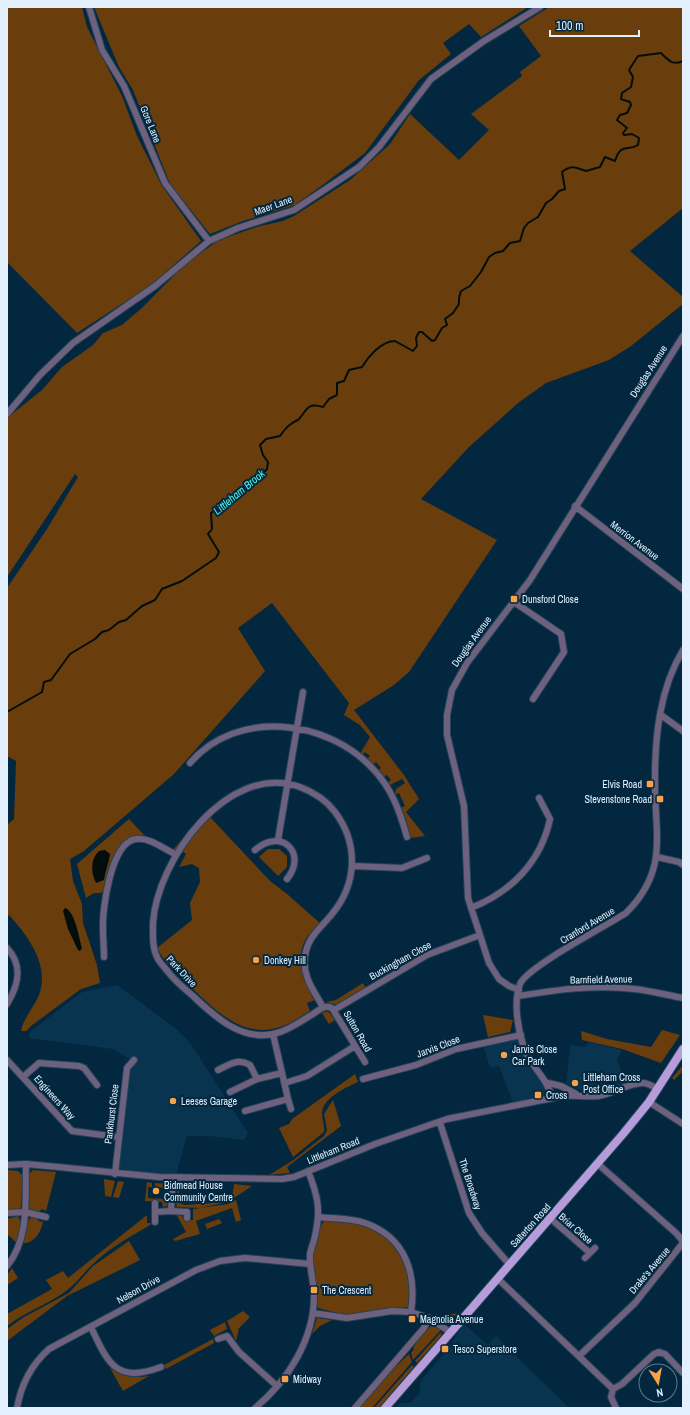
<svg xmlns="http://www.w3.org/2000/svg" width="690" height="1415" font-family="'Archivo Narrow',sans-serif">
<rect width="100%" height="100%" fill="#03273f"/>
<path fill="#083450" d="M117,985l58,43 14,13 59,92 -2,4 -3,3 -35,-4h-21l-11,39 -57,-5 12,-110 -18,-11 -84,-11 2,-7 51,-39z
M519,1038l5,17 23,34 -1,6 -33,8 -14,-37 -9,2 -7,-23z
M588,1042l34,8 -5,9 9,25 -23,7 -21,-1 -16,-5 4,-40 17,2z
M464,1324l24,21 8,-9 73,72h-175l6,-5h10l10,-11v-9l3,-5 26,-31z"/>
<path fill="#693e0c" d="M7,7h75l5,20 35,69 15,40 25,50 39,55 -50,44 -74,48 -70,-71z
M94,7h434l-47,30 -12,-13 -26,19 8,11 -32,26 -54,73 -41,31 -29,21 -52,16 -33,13 -40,-50 -37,-94 -14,-23z
M549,7h134v201l-53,43 53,46v7l-52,42 -22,14 -63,23 -28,20 -49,44 -48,52 76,41 -88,132 -15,13 -40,25 50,65 15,24 -13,13 19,24 -15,2 -4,-19 -6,-11 5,-2 -6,-13 -4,2 1,-6 9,-6 -3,-4 -12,6 -3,-2 4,-3 -4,-5 -4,2 -6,-6 4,-3 -5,-6 -4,4 -6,-6 4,-4 -5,-4 -3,3 -2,-1 10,-17 -10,-12 -16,-10 5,-12 -77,-100 -34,25 27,43 -91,103 -90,77 -14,8 3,22 9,23 1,19 14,42 3,18 -19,6 -50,37 -5,5h-5c2,-12 13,-24 18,-36 11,-30 -11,-59 -30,-80l-2,2v-92l7,-6 2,-58 -9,-5v-168l40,-59 31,-52 -3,-3 -68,103v-159l35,-28 20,-23 31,-22 10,-12 19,-8 21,-18 41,-42 35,-25 41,-14 23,-5 11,-5 56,-36 40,-36 20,-30 49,46 30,-30 -18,-16 51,-38 -2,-4 21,-16 -22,-30z
M204,813l6,4 59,63 18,14 34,30c-5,4 -10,8 -14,13 -14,21 -2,45 8,63l-8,3 3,8c-9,5 -19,13 -30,16 -36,12 -63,-15 -87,-38 -13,-13 -28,-25 -36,-41l35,-28 -2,-17 10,-21 -1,-14 -7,-4 -13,3 7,-13 -5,-4h-8z
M129,819l18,19c-6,-1 -13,-2 -19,1 -14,9 -18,35 -23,49l-4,5h-7l-8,5 -9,-34z
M268,849h11l8,7v11l-9,9 -19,-19z
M363,983l3,5 -28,17 -12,-3 10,-2z
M328,1011l7,9 -6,4 -7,-11z
M483,1015l30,5 -3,12 -22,5z
M662,1030l18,5 -19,28 -39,-14 -40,-9 -1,-9 26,8 44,8z
M683,1065l-2,8 -7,7 -2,-2z
M355,1074l3,8c-13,6 -35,16 -36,31 0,7 3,13 2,19l-31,25 -14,-29 10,-4 3,-5z
M333,1100l8,26 -54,41 3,6 -21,2 23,-14 32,-25 3,-6 -3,-16z
M7,1170l11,1 5,5 -2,31 -4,3 -10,1z
M33,1170l23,2 -10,39 -4,-2 -5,4 -7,-3 -2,-3 1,-33z
M104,1179l11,2 -4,16 -6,-1z
M118,1181l6,1 -5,16 -6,-1z
M147,1182l5,1v4h-4v11l17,1v-5h3l-1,12 -4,1 -1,-5 -17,-1z
M155,1183l13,1v8h-3v-4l-10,-1z
M178,1184h1v19l6,2 43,-3 4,-3 2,-15 18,2 -24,16 -28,6 -23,-1 -1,-4z
M236,1200l5,20 -5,2 -4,-14 -36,13 4,13 -25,7 -2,-2 13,-7 -10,-18 6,2 2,4h9v-11l35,-5z
M147,1215v8h4l-1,2c-20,12 -39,22 -56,38 -10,9 -17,20 -28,28 -19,14 -41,21 -59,35v-12l45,-25 -6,-9 17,-9 5,7z
M18,1216l3,6 -4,21 -10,-9v-15z
M32,1216l6,1v4l5,1c-2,10 -9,22 -20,21l5,-22z
M219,1219l3,4 -15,6 -2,-5z
M327,1220c14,1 30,1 43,7 25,11 51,52 38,80l-63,8 -27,-7c-9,-14 -8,-82 9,-88z
M129,1241l11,19 -73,36 -60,45v-12l17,-12 45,-24 24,-27z
M12,1268l6,10 -11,7v-10z
M243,1311l7,6 -11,11 -3,13 -9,-20z
M458,1313l-11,10 -13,-6z
M317,1318l15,2 -12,6 -8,8z
M225,1322l2,7 -13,7 -4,-6z
M432,1325h3l6,5 -28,30 -2,-7 3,-4 -1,-1 9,-14z
M441,1332v4l-24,27 -2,-2z
M213,1339l1,4 -48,26 -2,-4z
M409,1354l3,8 -40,46h-14l30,-34z
M412,1365l2,2 -35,41h-5z
M110,1368c13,9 24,10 39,8l-26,15z"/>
<path fill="#020e0c" d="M105,850l5,4c-1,9 -5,17 -6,26l-8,3c-5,-10 -6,-24 3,-32z
M65,908c10,3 14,30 17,40l-2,3 -2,-1 -10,-21 -5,-18z"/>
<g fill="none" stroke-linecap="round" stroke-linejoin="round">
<path stroke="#020e0c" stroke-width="2" d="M7,712l35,-20 2,-10 7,-2 19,-26 25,-15 7,-7 7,-2 10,-8 7,-2 16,-14 13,-6 7,-11 20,-8 34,-23 3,-6 -11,-18 4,-5 -1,-16 21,-14 18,-18 12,-7 5,-5 1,-7 -5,-7 -3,-10 6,-6 14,-3c3,-4 6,-9 11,-12 2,-2 6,-3 8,-5 8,-9 8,-17 24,-12l6,-8 8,-4v-12l7,-2 5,-11 13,-3c6,-10 19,-26 33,-26l18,10 4,-5 -1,-8 3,-6h3l10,9 3,-1 7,-12 5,-3 -2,-6 8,-6 6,-9v-6l2,-7 9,-5 11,-14 8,-15 6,-4 8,-2 7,-8 10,-2 4,-13 4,-5 10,-6 8,-14 6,-4 7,-8 6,-2 -3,-17c11,-8 14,-4 24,-1l14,-4 5,-10 10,4c6,-19 12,-9 23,-16l1,-7 -7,-4 -8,1 -1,-2 4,-5 -10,-8 3,-5 7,-2 4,-8 -1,-3 -9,-3 1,-6 9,-6 2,-10 -4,-7 9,-14 23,-3c7,7 12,13 22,8"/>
<g stroke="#224359" stroke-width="8">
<path id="minor" d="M89,7l13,43 22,36 41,97 44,58
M7,414l33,-39 33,-32 82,-57 54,-45 29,-13 56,-18 65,-43 20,-20 52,-68 53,-38 56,-34
M575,506l108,83
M514,602l47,32 3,18 -31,47
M661,715l22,16
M190,763c47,-55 138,-44 184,7 18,19 26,42 33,67
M278,840l25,-148
M255,850c26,-23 53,3 32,29
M657,857l22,5 4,3
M353,866l49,2 25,-10
M471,908c40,-16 70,-46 79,-89l-11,-21
M7,948c17,18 11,38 0,56
M104,957c0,-9 -1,-19 -1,-28 -1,-20 8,-87 33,-90 13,-2 28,10 39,15
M519,990l-10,-4 -10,-7 -10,-16 -21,-65 -4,-92 -17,-71v-20l5,-25 15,-27 63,-83 153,-244
M518,996c38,-6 78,-12 117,-7 16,2 32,6 48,9
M323,1007c-9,-16 -21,-31 -18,-50 2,-20 16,-29 27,-43 25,-30 27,-70 3,-102 -8,-11 -22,-20 -35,-25 -72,-26 -143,73 -147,136 0,11 -1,26 5,36 3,5 8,10 11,14 7,9 16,16 24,23 22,21 50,47 84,37 12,-3 24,-12 36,-19 3,-2 8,-6 12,-7 3,-1 4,0 7,1l33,54
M334,1010l93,-55 53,-20
M7,1060l65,71 46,6
M218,1070c12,-6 20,-12 32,-5l7,14
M23,1077l16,-14 40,3 5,2 13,17
M363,1079l53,-14 40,-16 65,-14
M285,1083l22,-7 48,-30
M548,1083l13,3 15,8
M230,1092l27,-13 25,-6
M552,1098c-5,-21 -22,-32 -28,-50 -6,-18 -11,-46 -4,-64 7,-17 86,-58 106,-71 44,-44 28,-80 29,-134 0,-44 5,-91 28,-129
M288,1099l3,10
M649,1102l34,22
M245,1111l43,-12 -15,-65
M440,1123l29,90 13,20 27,31
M7,1165l19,-1 32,3 101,10 123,2 12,-2 81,-33 72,-25 116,-23c12,-1 24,1 35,0 15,-2 30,-13 45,-13 5,0 11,4 15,6
M115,1174l12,-106 7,-8
M171,1211l16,1v6
M155,1212v-9
M7,1213l18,-1 21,5
M319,1217c14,2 32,1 46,6 40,14 52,50 46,89
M550,1218l40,35
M155,1222v-10l16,-1 2,-34
M585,1258l10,-10
M7,1266c23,-28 18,-68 19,-102
M497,1278l116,111
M313,1313l34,5 45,-7 19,1 18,6 21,14
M91,1327c17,37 26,57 70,40
M218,1339l9,-3 12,16 38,34
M579,1356l56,-53 47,-59v-4l-6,-7 -78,-69
M613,1389l9,-5 32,-30 5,-2 6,2 18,19
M613,1389l-2,8 5,11
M17,1408c4,-23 14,-43 32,-59l147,-79 24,-9 25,-3 65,6
M255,1408c33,-27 59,-69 59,-112 0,-15 -5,-28 -4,-42 1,-6 4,-12 5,-18 6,-26 3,-40 -7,-65
M355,1408l69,-80 5,-10"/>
</g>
<g stroke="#224359" stroke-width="10">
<path id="major" d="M385,1408l238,-274 26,-32 34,-53"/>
</g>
<use href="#minor" stroke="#6d617e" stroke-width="6"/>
<use href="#major" stroke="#b69dda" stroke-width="8"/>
</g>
<g fill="#f7a149" stroke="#03273f" stroke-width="1.5">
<rect x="510" y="595" width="8" height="8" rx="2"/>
<rect x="646" y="780" width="8" height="8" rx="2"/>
<rect x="656" y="795" width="8" height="8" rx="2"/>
<circle cx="256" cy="960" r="4"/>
<circle cx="504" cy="1055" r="4"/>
<circle cx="575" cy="1083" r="4"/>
<rect x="534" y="1091" width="8" height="8" rx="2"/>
<circle cx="173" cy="1101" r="4"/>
<circle cx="156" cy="1191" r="4"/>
<rect x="310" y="1286" width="8" height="8" rx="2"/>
<rect x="408" y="1315" width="8" height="8" rx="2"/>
<rect x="441" y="1345" width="8" height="8" rx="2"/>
<rect x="281" y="1375" width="8" height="8" rx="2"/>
</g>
<g text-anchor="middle" stroke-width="4" stroke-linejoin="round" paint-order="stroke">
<g font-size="10" fill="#e1f0fc" stroke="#03273f">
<text transform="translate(151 124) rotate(68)" y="4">Gore Lane</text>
<text transform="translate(273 205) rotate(-20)" y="4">Maer Lane</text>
<text transform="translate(648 371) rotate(-57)" y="4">Douglas Avenue</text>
<text transform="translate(635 540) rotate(37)" y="4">Merrion Avenue</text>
<text transform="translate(471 641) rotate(-54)" y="4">Douglas Avenue</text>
<text transform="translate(587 925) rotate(-31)" y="4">Cranford Avenue</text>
<text transform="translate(400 960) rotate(-29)" y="4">Buckingham Close</text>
<text transform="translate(182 971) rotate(47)" y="4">Park Drive</text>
<text transform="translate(601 979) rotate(-1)" y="4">Barnfield Avenue</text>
<text transform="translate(358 1031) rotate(60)" y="4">Sutton Road</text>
<text transform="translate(438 1046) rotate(-21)" y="4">Jarvis Close</text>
<text transform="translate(55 1097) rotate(48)" y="4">Engineers Way</text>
<text transform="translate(111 1114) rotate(-83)" y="4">Pankhurst Close</text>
<text transform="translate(333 1150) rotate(-22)" y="4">Littleham Road</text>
<text transform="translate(471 1184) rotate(72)" y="4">The Broadway</text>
<text transform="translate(530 1225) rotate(-48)" y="4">Salterton Road</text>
<text transform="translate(576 1228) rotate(41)" y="4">Briar Close</text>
<text transform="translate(649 1270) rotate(-50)" y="4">Drake's Avenue</text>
<text transform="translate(138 1289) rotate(-29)" y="4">Nelson Drive</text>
</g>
<g font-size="10" fill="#e1f0fc" stroke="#03273f" text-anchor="start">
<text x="522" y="603">Dunsford Close</text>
<text x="642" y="788" text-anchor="end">Elvis Road</text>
<text x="652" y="803" text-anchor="end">Stevenstone Road</text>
<text x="264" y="964">Donkey Hill</text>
<text x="512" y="1053">Jarvis Close<tspan x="512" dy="12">Car Park</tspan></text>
<text x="583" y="1081">Littleham Cross<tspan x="583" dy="12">Post Office</tspan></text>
<text x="546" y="1099">Cross</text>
<text x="181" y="1105">Leeses Garage</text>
<text x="164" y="1189">Bidmead House<tspan x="164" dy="12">Community Centre</tspan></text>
<text x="322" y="1294">The Crescent</text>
<text x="420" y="1323">Magnolia Avenue</text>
<text x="453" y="1353">Tesco Superstore</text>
<text x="293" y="1383">Midway</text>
</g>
<g font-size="11" font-style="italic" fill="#52f6e2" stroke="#03273f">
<text transform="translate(239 492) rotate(-40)" y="4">Littleham Brook</text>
</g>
</g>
<rect width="690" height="1415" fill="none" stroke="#e1f0fc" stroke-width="16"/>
<g transform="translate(658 1383) rotate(169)"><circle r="19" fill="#03273f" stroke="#5c778b"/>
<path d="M0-3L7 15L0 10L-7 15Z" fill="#f7a149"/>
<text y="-6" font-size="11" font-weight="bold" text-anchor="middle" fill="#e1f0fc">N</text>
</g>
<path d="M550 30v6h89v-6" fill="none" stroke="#e1f0fc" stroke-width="2"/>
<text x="556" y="30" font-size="12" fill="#e1f0fc" stroke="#03273f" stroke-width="3" paint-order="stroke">100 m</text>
</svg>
